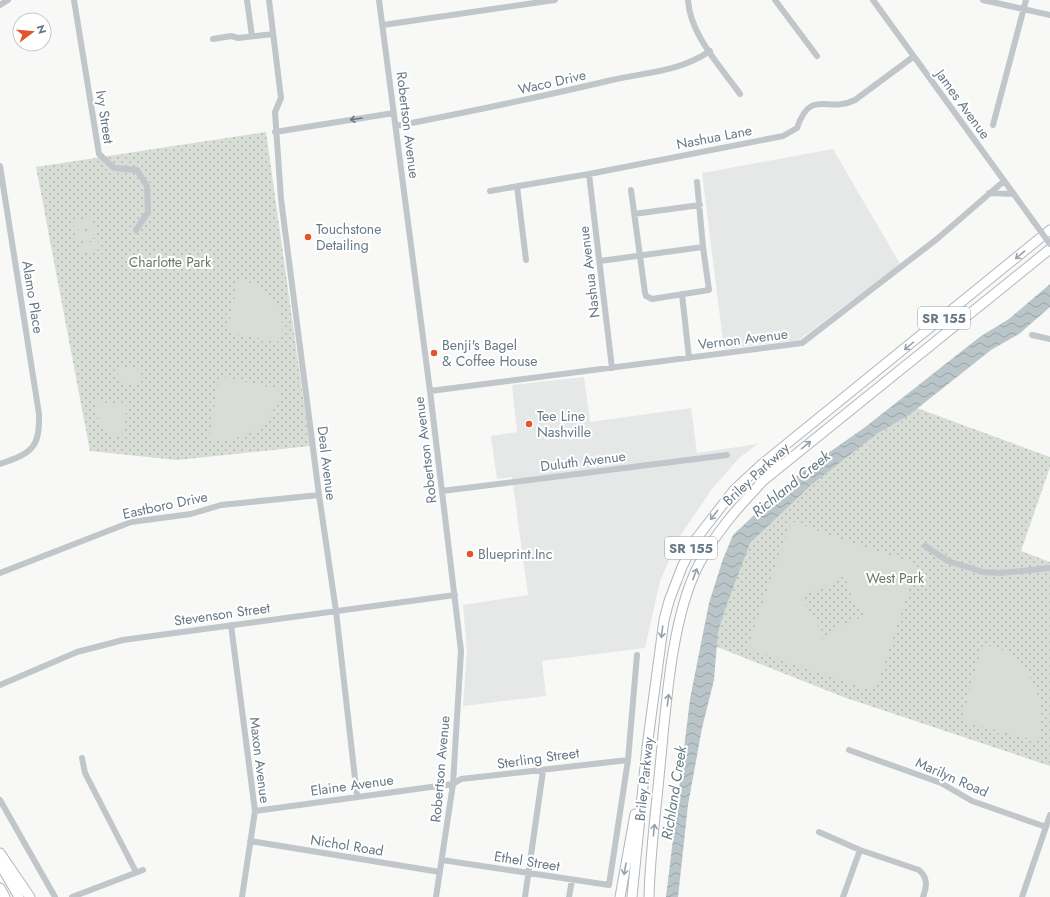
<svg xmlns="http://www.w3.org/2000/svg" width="1050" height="897" font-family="Jost,sans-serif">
<defs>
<pattern id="park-dots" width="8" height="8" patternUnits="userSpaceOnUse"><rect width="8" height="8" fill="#d8ddd5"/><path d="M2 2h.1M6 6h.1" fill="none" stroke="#b3b8b2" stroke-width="1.8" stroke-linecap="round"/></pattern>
<pattern id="water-waves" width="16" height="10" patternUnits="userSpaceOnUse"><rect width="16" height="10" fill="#b9c5c9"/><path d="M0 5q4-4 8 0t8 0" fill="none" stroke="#9aa5a9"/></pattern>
</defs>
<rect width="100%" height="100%" fill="#f8f8f6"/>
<path fill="#e6e7e7" d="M833,149l67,115 -101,76 -75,9 -22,-176z
M584,377l6,45 101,-14 6,45 61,-9 -19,14 -27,31 -32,47 -20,45 -15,67 -103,13 4,35 -83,10 4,-55 -4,-46 65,-10 -16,-118 -15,2 -6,-43 26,-4 -5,-47z"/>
<path fill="url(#park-dots)" d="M266,132l44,314 -133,14 -87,-9 -54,-284z
M914,407l136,50v10l-29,84 29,11v204l-204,-68 -134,-53 38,-108 52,-52z"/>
<path fill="#d8ddd5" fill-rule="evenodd" d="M92,217l2,9 -19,5 -2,-9z
M95,229l2,8 -19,5 -2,-8z
M98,240l2,9 -19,5 -2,-9z
M238,280c8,2 16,3 24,8 16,12 25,35 18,54l-49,-9 -3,-3z
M119,366l22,4 -3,15 -21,-4z
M223,377l59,13c-11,36 -35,54 -73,49l10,-60z
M96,401l31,5 -5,30c-4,0 -10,-1 -13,-3 -11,-6 -13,-21 -13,-32z
M795,522l59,22 61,19 2,4 -41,120 -5,3 -121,-41 -1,-6 42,-120zM844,575l8,22 13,20c-18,4 -29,10 -42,23l-6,-17 -17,-27 30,-11z
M983,645l16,3 23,16 14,24 6,29 -4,24 -73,-19 -3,-4z"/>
<path fill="url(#water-waves)" d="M1050,284v23l-31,27 -28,16 -82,65 -31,18 -67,52 -61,58 -22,58 -10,30 -4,49 -12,48 -14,77 -10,92h-12l24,-198 19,-96 14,-44 10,-24 53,-50 25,-20 53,-37 117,-92 28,-17z"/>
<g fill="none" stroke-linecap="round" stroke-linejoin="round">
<g stroke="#b2b7bb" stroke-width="11">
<path id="highway" d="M0,853l30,44
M0,864l19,33
M0,888l5,9
M620,897l15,-83
M632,897l15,-150 17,-127 5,-19 13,-34 14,-28 38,-49 28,-26 288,-234
M649,897c1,-43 7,-86 11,-130 6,-60 11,-147 38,-201 17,-33 41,-60 66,-86l286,-231"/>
</g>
<path stroke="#c1c6ca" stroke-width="6" d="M74,0l25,154 15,14 23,2 10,16 1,26 -12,18
M247,0l5,36
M269,0l12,98 -6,14 6,87 38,296 17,116 21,185
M379,0l51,391 31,260 -8,133 -17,113
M688,0c2,35 33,67 52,94
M775,0l42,56
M873,0l161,222
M983,0l67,15
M0,5l8,-5
M383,25l172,-25
M213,39l18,-3 7,2 35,-4
M993,125l33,-125
M396,126c72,-14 144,-29 216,-46 35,-8 67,-8 98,-29
M275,132l119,-19
M0,166l39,248c1,35 -8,39 -39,50
M589,174l23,194
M697,182l6,65
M517,186l9,74
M490,191l99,-17 194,-38 14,-8c14,-41 31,-14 58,-28l58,-43
M989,193l25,1
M634,214l66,-9
M600,261l103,-14 6,43 -57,9 -6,-3 -1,-3 -14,-103
M682,294l7,64
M1032,335l18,4
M430,391l372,-48 135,-104 67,-58
M442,491l285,-36
M925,546l23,15 35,11 18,1 49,-5
M0,573l131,-51 60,-8 30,-9 98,-10
M231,625l24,186 -13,86
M0,685l77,-33 46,-12 332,-45
M849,750l92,33 31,18 74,26
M82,758l3,15 51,99
M0,800l55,97
M255,811l198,-27 8,-5 167,-19
M819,832l41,18 59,20c9,8 8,16 4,27
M250,841l190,31
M442,860l167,25 19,-125 9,-105
M72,897l71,-27
M525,897l18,-126
M569,897l3,-17
M843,897l17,-47
M1022,897l28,-82"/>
<use href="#highway" stroke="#fff" stroke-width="9"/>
<path stroke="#c1c6ca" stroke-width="6" d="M1034,222l16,22"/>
</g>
<defs><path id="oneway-shaft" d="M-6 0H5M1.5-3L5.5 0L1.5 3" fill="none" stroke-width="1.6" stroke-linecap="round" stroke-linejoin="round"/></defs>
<use stroke="#677987" href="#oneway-shaft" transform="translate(356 119) rotate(171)"/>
<g stroke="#95a1ab">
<use href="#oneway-shaft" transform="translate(1020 255) rotate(140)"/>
<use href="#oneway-shaft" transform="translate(909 346) rotate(141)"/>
<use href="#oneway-shaft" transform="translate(806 445) rotate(-39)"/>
<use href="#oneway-shaft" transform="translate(714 515) rotate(128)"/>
<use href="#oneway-shaft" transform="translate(695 574) rotate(-69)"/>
<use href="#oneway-shaft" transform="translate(662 632) rotate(97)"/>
<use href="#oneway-shaft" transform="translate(668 700) rotate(-83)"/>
<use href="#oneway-shaft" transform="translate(654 830) rotate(-84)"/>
<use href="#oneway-shaft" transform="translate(625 869) rotate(100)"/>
</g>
<g fill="#e3542b" stroke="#fff" stroke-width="1.5">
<circle cx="308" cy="237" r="4"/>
<circle cx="434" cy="353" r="4"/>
<circle cx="529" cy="424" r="4"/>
<circle cx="470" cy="554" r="4"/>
</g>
<g text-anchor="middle" stroke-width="4" stroke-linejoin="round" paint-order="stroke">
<g fill="#fff" stroke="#95a1ab" stroke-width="1">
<rect x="918" y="307" width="52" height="22" rx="3"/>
<rect x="665" y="537" width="52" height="22" rx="3"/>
</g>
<g font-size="13" font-weight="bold" fill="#677987">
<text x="944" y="323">SR 155</text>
<text x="691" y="553">SR 155</text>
</g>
<g font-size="14" fill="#677987" stroke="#fff">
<text transform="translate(552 82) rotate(-13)" y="5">Waco Drive</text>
<text transform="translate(963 104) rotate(54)" y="5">James Avenue</text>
<text transform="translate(105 117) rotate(81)" y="5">Ivy Street</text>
<text transform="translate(408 125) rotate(83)" y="5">Robertson Avenue</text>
<text transform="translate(714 137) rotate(-11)" y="5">Nashua Lane</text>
<text transform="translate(589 272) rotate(-97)" y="5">Nashua Avenue</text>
<text transform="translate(33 297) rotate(81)" y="5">Alamo Place</text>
<text transform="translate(743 339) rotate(-7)" y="5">Vernon Avenue</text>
<text transform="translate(425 450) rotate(-97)" y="5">Robertson Avenue</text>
<text transform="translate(583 461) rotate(-7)" y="5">Duluth Avenue</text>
<text transform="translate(327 463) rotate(83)" y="5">Deal Avenue</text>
<text transform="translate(756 474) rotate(-43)" y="5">Briley Parkway</text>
<text transform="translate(165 505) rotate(-12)" y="5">Eastboro Drive</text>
<text transform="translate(222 614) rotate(-8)" y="5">Stevenson Street</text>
<text transform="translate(538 758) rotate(-8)" y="5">Sterling Street</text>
<text transform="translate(260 760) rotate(83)" y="5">Maxon Avenue</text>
<text transform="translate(440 769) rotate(-85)" y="5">Robertson Avenue</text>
<text transform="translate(952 777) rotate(24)" y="5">Marilyn Road</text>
<text transform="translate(644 779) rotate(-84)" y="5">Briley Parkway</text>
<text transform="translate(352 785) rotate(-8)" y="5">Elaine Avenue</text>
<text transform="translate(347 845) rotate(9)" y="5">Nichol Road</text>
<text transform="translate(527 861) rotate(9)" y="5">Ethel Street</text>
</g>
<g font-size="14" fill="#677987" stroke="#fff" text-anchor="start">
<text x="316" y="234">Touchstone<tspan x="316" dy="16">Detailing</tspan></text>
<text x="442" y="350">Benji's Bagel<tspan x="442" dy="16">&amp; Coffee House</tspan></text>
<text x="537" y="421">Tee Line<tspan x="537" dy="16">Nashville</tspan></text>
<text x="478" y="559">Blueprint.Inc</text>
</g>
<g font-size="14" fill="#667962" stroke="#fff">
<text x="170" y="267">Charlotte Park</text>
<text x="895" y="583">West Park</text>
</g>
<g font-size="15" font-style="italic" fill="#637a82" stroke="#fff">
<text transform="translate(791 484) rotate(-39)" y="5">Richland Creek</text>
<text transform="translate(674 793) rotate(-81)" y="5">Richland Creek</text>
</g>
</g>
<g transform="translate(32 32) rotate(74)"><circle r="19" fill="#ffffff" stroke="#c2c9cf"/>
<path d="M0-3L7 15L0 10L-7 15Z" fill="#e3542b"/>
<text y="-6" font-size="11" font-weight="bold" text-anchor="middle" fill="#677987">N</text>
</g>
</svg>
